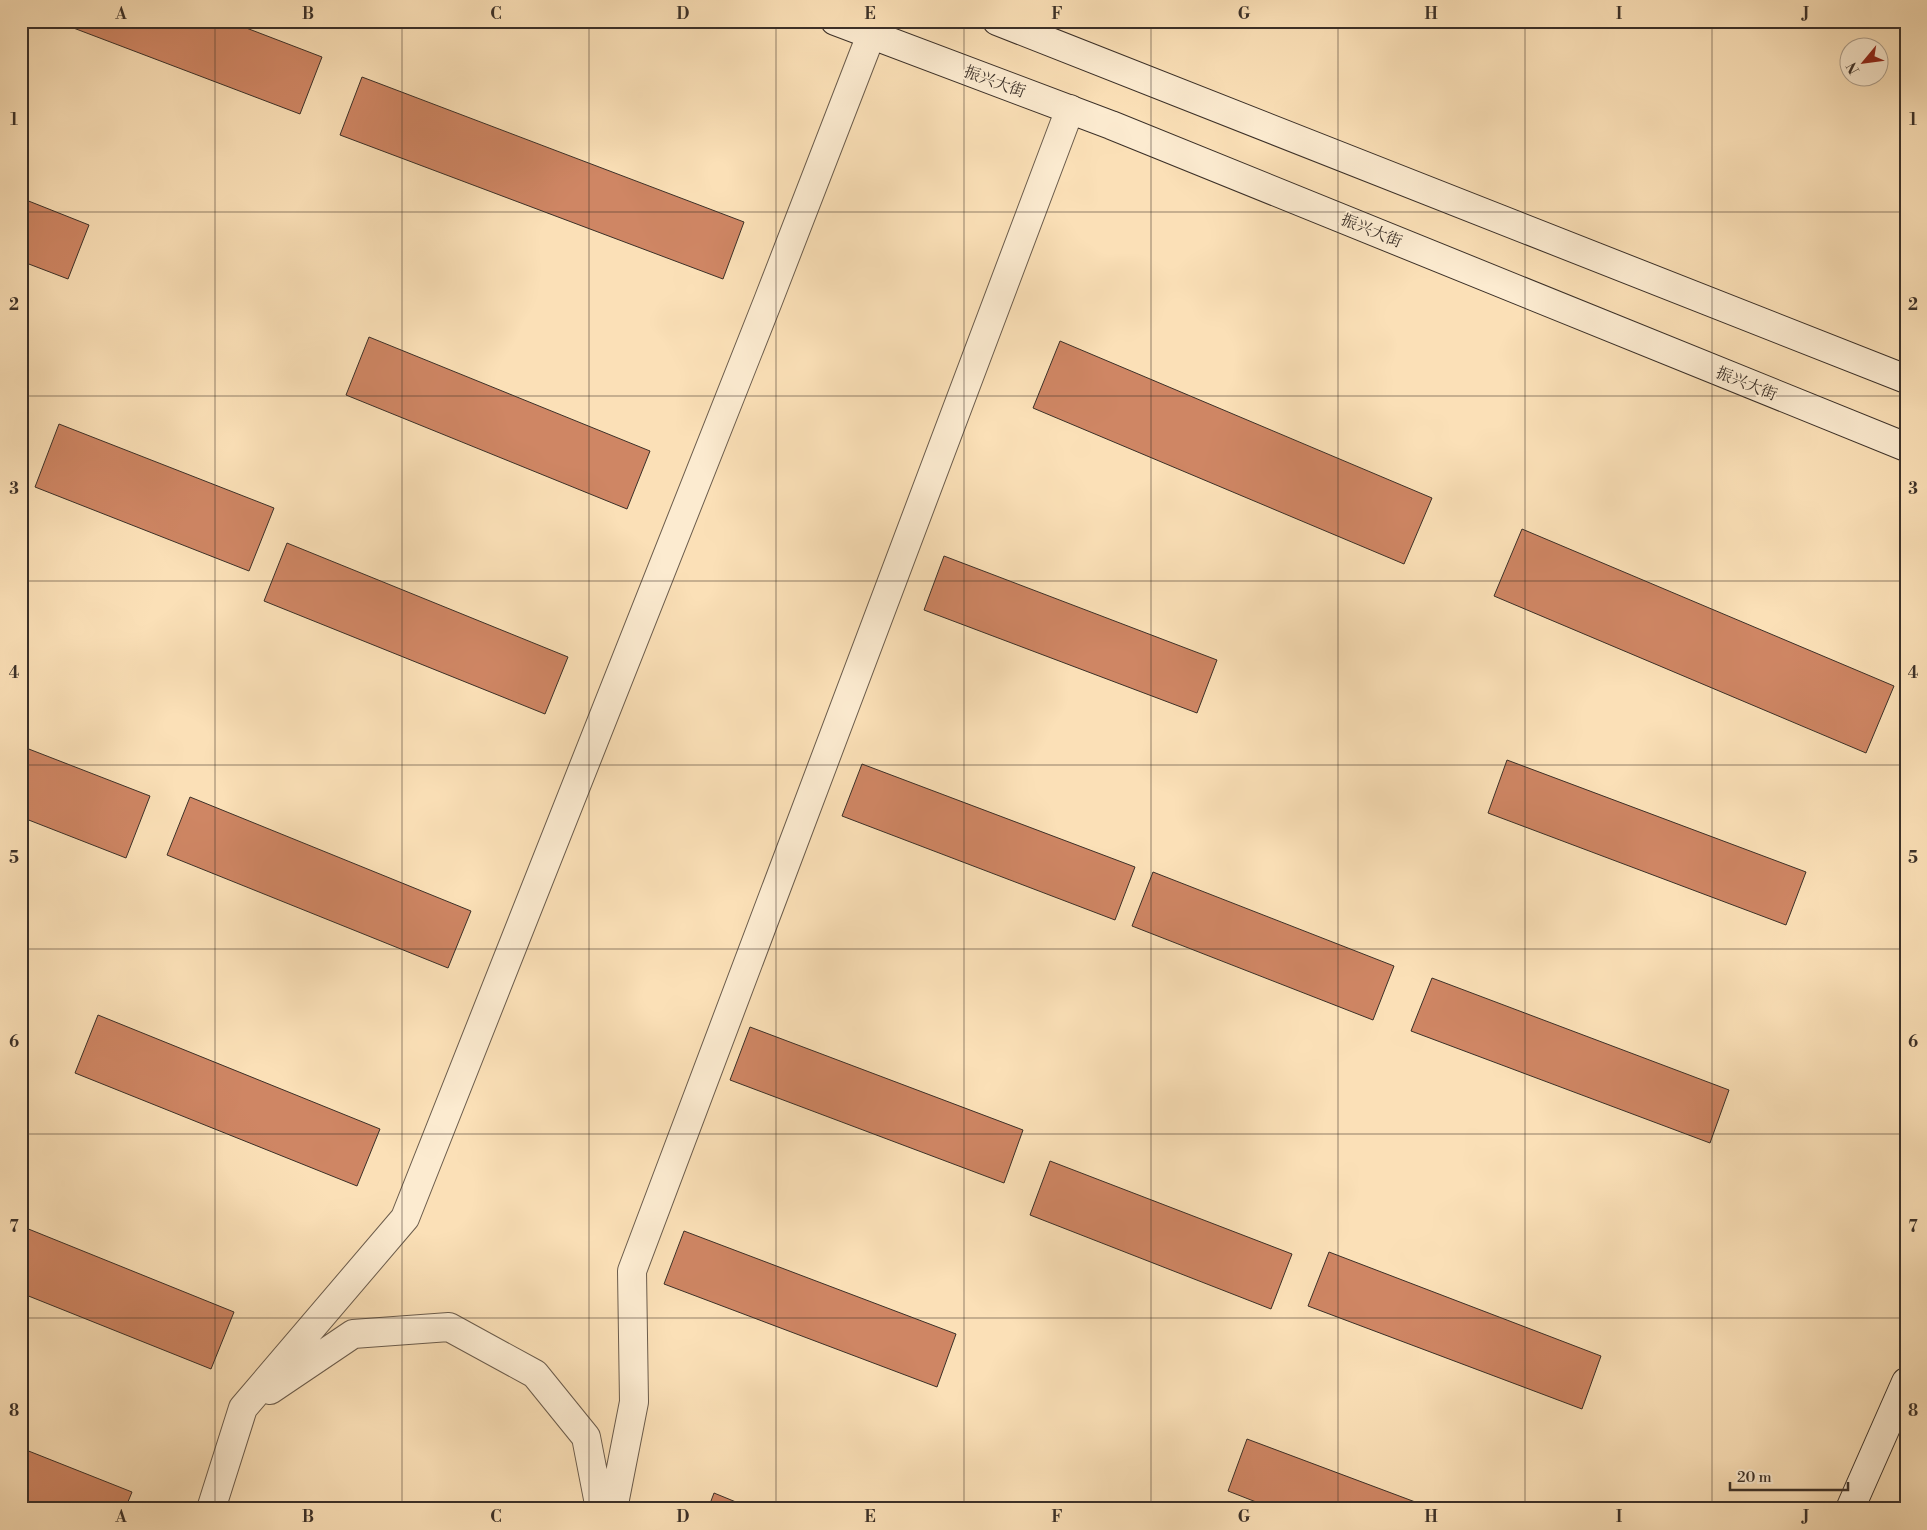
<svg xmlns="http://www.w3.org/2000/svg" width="1927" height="1530" font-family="'Libre Bodoni','Noto Serif SC',serif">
<rect width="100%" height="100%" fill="#fbe0b7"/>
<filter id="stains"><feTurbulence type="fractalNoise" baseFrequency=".004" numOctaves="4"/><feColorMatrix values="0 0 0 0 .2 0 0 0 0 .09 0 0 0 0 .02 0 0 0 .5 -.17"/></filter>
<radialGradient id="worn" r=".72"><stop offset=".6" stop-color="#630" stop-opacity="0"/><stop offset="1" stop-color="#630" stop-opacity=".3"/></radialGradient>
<path fill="#cf8664" stroke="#3b3028" d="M55,21h173l94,36 -22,57z
M362,77l382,145 -21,57 -383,-144z
M21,198l68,27 -21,54 -47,-18z
M369,337l281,114 -23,58 -281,-114z
M1060,341l372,157 -28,66 -371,-156z
M59,424l215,84 -25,63 -214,-84z
M1522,529l372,157 -28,67 -372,-157z
M287,543l281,114 -23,57 -281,-113z
M944,556l273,104 -20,53 -273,-103z
M21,746l129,50 -24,62 -105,-41z
M1507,760l299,112 -20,53 -298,-112z
M862,764l273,103 -20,53 -273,-104z
M190,797l281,114 -23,57 -281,-113z
M1153,872l241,94 -21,54 -241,-94z
M1432,978l297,112 -19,53 -299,-112z
M98,1015l282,114 -23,57 -282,-113z
M750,1027l273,103 -19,53 -274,-103z
M1050,1161l242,93 -21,55 -241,-94z
M21,1226l213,86 -23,57 -190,-76z
M684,1231l272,103 -19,53 -273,-103z
M1329,1252l272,104 -19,53 -274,-103z
M1247,1439l187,70h-160l-46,-18z
M21,1448l111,44 -7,17h-104z
M714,1493l39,16h-45z"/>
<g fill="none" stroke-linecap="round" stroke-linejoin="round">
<g stroke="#6b5c4c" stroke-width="30">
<path id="minor" d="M270,1390l83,-56 96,-7 86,47 51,63 14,72
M211,1509l32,-101 162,-190 363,-917 103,-266
M613,1509l21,-107 -2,-131 438,-1162"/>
</g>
<g stroke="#3b3028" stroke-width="30">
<path id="secondary" d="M835,21l276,104 795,322
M997,21l909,358
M1850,1509l56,-127"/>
</g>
<use href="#minor" stroke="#fcebd0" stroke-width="28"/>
<use href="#secondary" stroke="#fcebd0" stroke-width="28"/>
</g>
<path fill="none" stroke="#3b3028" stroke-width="1" stroke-opacity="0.55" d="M215,21v1488M402,21v1488M589,21v1488M776,21v1488M964,21v1488M1151,21v1488M1338,21v1488M1525,21v1488M1712,21v1488M21,212h1885M21,396h1885M21,581h1885M21,765h1885M21,949h1885M21,1134h1885M21,1318h1885"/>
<g text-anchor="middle" stroke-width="4" stroke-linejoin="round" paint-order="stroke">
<g font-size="16" fill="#3b3028" stroke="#fcebd0">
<text transform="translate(995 81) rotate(20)" y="6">振兴大街</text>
<text transform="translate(1372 230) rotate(22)" y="6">振兴大街</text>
<text transform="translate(1747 383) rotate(22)" y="6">振兴大街</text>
</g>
</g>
<rect width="1927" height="1530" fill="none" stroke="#fbe0b7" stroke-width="55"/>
<g transform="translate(1864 62) rotate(241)"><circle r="24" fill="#fcebd0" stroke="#afa08d"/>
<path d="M0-4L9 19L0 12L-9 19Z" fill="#8f2418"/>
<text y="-8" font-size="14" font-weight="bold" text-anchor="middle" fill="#3b3028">N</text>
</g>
<path d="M1730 1482v8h118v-8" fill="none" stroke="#3b3028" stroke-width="2.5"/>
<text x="1737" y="1482" font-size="15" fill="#3b3028" stroke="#fcebd0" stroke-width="4" paint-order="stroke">20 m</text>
<rect x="28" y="28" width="1872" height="1474" fill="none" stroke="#3b3028" stroke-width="2"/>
<g font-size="16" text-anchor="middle" font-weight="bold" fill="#3b3028">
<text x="121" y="19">A</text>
<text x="308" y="19">B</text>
<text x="496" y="19">C</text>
<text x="683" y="19">D</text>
<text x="870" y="19">E</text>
<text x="1057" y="19">F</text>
<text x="1244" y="19">G</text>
<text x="1431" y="19">H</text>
<text x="1619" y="19">I</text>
<text x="1806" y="19">J</text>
<text x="14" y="125">1</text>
<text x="1913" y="125">1</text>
<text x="14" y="310">2</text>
<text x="1913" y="310">2</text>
<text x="14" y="494">3</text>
<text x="1913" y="494">3</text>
<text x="14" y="678">4</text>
<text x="1913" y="678">4</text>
<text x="14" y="863">5</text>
<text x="1913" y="863">5</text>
<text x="14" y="1047">6</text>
<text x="1913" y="1047">6</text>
<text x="14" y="1232">7</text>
<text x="1913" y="1232">7</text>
<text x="14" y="1416">8</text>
<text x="1913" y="1416">8</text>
<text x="121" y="1522">A</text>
<text x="308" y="1522">B</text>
<text x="496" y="1522">C</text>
<text x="683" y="1522">D</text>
<text x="870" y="1522">E</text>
<text x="1057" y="1522">F</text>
<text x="1244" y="1522">G</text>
<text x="1431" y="1522">H</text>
<text x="1619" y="1522">I</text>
<text x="1806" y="1522">J</text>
</g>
<rect width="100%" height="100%" filter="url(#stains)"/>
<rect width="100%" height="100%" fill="url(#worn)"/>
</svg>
